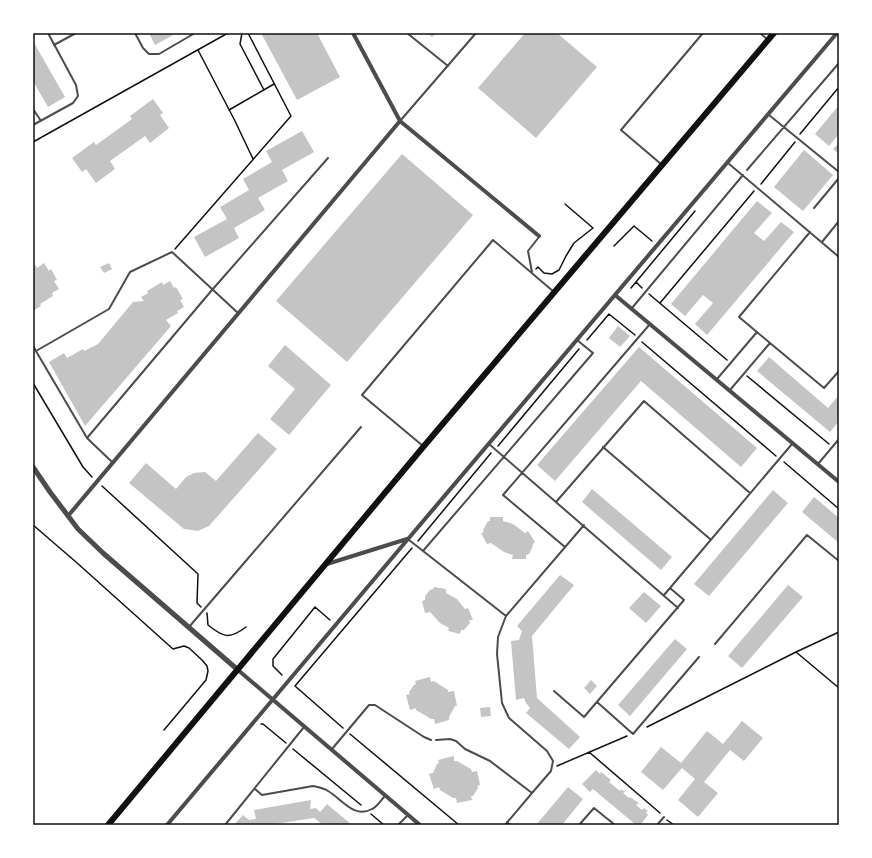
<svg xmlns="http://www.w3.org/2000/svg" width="872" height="858" font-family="Merriweather,serif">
<rect width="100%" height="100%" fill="#fff"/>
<path fill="#c4c4c4" d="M149,33h23l1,2 -18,10z
M261,33h56l23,44 -43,23z
M427,33h9l-4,4z
M525,33h32l40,34 -61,71 -58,-50z
M33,41l32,56 -17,10 -15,-26z
M153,99l10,14 -3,2 9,13 -19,15 -5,-7 -35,25 5,8 -19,14 -10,-14 -4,3 -10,-14 22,-16 2,3 36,-26 -2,-3z
M839,105v29l-10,12 -14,-12z
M302,131l12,21 -32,18 6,11 -30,17 7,12 -31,18 5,10 -34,19 -11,-20 33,-18 -7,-12 29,-17 -6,-11 29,-17 -6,-11z
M839,143v11l-6,-5z
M804,150l29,25 -30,36 -29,-24z
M402,154l71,61 -126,147 -71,-61z
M757,201l15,12 -18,20 10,8 17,-19 13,10 -87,103 -12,-11 18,-21 -10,-8 -18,21 -14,-12z
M44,263l5,8 2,-2 6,11 -3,1 5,8 -7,4 1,3 -13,8 1,2 -8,5v-44l3,-2 1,3z
M109,263l3,6 -8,4 -4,-6z
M170,281l4,7 2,-1 7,12 -3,1 4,7 -7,4 1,2 -12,7 5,6 -86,100 -36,-64 15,-9 3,5 16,-9 1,2 14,-7 35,-42 11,-1 -3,-4 7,-4 -1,-2 15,-9 1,3z
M618,326l12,10 -10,11 -11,-9z
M285,345l46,40 -42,50 -19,-16 25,-30 -27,-23z
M639,347l118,101 -16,19 -100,-86 -86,100 -18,-16z
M769,357l59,51 11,-13v26l-9,11 -73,-61z
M258,433l19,16 -68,77 -11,5 -14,-2 -55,-46 17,-20 30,26 10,-12 8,-4 11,-1 11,9z
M592,489l80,68 -11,13 -79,-68z
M773,490l15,13 -79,93 -15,-12z
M814,497l25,21v25l-37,-31z
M490,517h13v4l10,3 12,9 3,-2 7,11 -2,2 -1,4 -3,6 -3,1v4h-14l1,-4 -9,-3 -13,-9 -4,1 -6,-11 3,-1 -1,-2 5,-9h2z
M560,575l14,10 -42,51 5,62 43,39 -11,12 -43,-36 4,-5 -4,-5 -2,-5 -8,2 -5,-59 8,-1 3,-9 -5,-5z
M788,585l15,12 -61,71 -14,-12z
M434,587l12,2v4l11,6 8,10 3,-1 5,12h-4l1,3 -6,7h-3l-1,4 -12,-3 1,-3 -9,-5 -10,-11 -5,1 -3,-12 3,-1v-4l5,-6 3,-1z
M644,592l17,14 -15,17 -17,-15z
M675,639l12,10 -57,67 -12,-11z
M430,677l1,5 3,-1 14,9v2l6,-1 3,15h-2l-6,11v3l-14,4 -1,-5h-3l-15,-9v-2l-6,2 -4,-15 4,-1 -1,-2 5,-7 2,-1 -1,-3z
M591,680l6,6 -7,8 -6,-6z
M490,707l1,9 -10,1 -1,-9z
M742,721l21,17 -19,23 -14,-11 -26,32 14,11 -20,24 -20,-17 17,-21 -13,-11 -19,22 -22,-18 20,-25 20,16 26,-32 16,13z
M454,756v5h3l14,8 1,3 5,-1 3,14 -3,1 1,2 -5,8h-2l1,4 -15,3 -1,-5h-3l-13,-8 -1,-3 -5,2 -5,-15 4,-1 4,-9 2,-1 -1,-3z
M596,770l4,4 1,-2 10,8 -2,2 11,9 1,-2 4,3 -2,1 6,5 1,-1 9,6 -3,2 6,5 2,-2 4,3 -2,1 2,3 -8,10h-4l-43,-36 -3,3 -8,-8z
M568,787l15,12 -21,26h-26z
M311,800l-1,9 6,-1 4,4 7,-8 25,21h-29l-9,-7 -46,7h-34l9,-10 6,5 7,-1 -2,-9z"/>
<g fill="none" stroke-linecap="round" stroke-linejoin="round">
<path stroke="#111" stroke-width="1.5" d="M242,33l-2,11 24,46
M198,50l37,71 18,38
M229,110l45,-26
M800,134l39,-47
M33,142l195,-109
M761,184l34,-42
M614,246l20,-20 18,15
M175,249l116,-133 -43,-83
M536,269l2,-2 6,6 8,1 7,-4 7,-14 8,-13 19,-15 -28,-24
M636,282l6,6
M631,288l64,-77
M649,294l78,66
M660,303l94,-112
M587,340l22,-26 26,21
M642,342l134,114
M747,376l82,68
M33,383l50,84 9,10
M498,446l81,-97
M784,462l55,47
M102,486l96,88 -1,29 4,4
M33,525l43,37 97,87 11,-3 5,2 13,12 5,6 1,5 -2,9 -42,50
M418,541l73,-88
M207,613l1,12c15,12 21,15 38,2
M796,652l43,36
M282,675l-9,-9v-7l42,-52 15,13
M261,724h2l23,19
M647,727l149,-75 43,-20
M343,728l-48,-42 117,-138
M350,734l109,91
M293,749l68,56
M589,752l71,61
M557,766l70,-30
M371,814l13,11
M667,820l7,5"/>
<path stroke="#4c4c4c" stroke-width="2" d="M135,33l8,15 6,6h10l36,-21
M407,33l41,33
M760,33l7,6
M54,45l22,-12
M33,109l8,12
M769,115l70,57
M400,121l76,-88
M33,125l40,-22 5,-7 -2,-11 -28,-52
M728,163l111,94
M661,164l-40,-34 82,-97
M747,170l92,-107
M814,208l25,-30
M822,242l17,-21
M532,272l-4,-21 11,-14
M632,308l111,-133
M770,343l-31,-26 71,-85
M33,346l54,92 26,25
M36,351l73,-42 21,-37 42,-20 66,61
M717,379l40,-47
M730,390l40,-47 54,45 15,-17
M87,438l125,-148 116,-132
M489,444l189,164
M423,446l-61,-51 131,-155 61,52
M603,447l107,92
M818,464l21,-25
M556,502l88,-101 106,92
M409,540l97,76
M565,547l-62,-52 147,-171
M423,551l170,-198 -16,-13
M664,595l6,-7
M189,627l172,-200
M715,644l92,-109 32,26
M554,691l30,26 100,-117 -14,-12 122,-144
M597,702l36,32 66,-77
M436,740l14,-1 6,2 9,8 25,12 42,32 -27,32
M332,749l37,-44h6l49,32 7,3
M255,789l7,6 51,-9c5,1 11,2 15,5 14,8 26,28 44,18 5,-2 9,-9 13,-13
M532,793l19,-22 2,-10 -6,-10 -38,-33 -7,-15 -5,-49 1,-17 8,-21 78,-91
M507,822l4,3
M225,825l79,-98
M398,825l10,-10
M579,825l15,-17 21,17
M657,825l7,-8"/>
<path stroke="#4c4c4c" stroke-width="4" d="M353,33l47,88 139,115
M615,295l224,187
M68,516l332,-395
M327,564l80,-25
M238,670l182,155
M167,825l241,-286 429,-506"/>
<path stroke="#4c4c4c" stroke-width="5" d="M33,467l17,25 28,37 25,24 135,117"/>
<path stroke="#111" stroke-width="6" d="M108,825l316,-379 350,-413"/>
</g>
<rect width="872" height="858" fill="none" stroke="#ffffff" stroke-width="68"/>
<rect x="34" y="34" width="804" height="790" fill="none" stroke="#111" stroke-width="1.5"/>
</svg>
